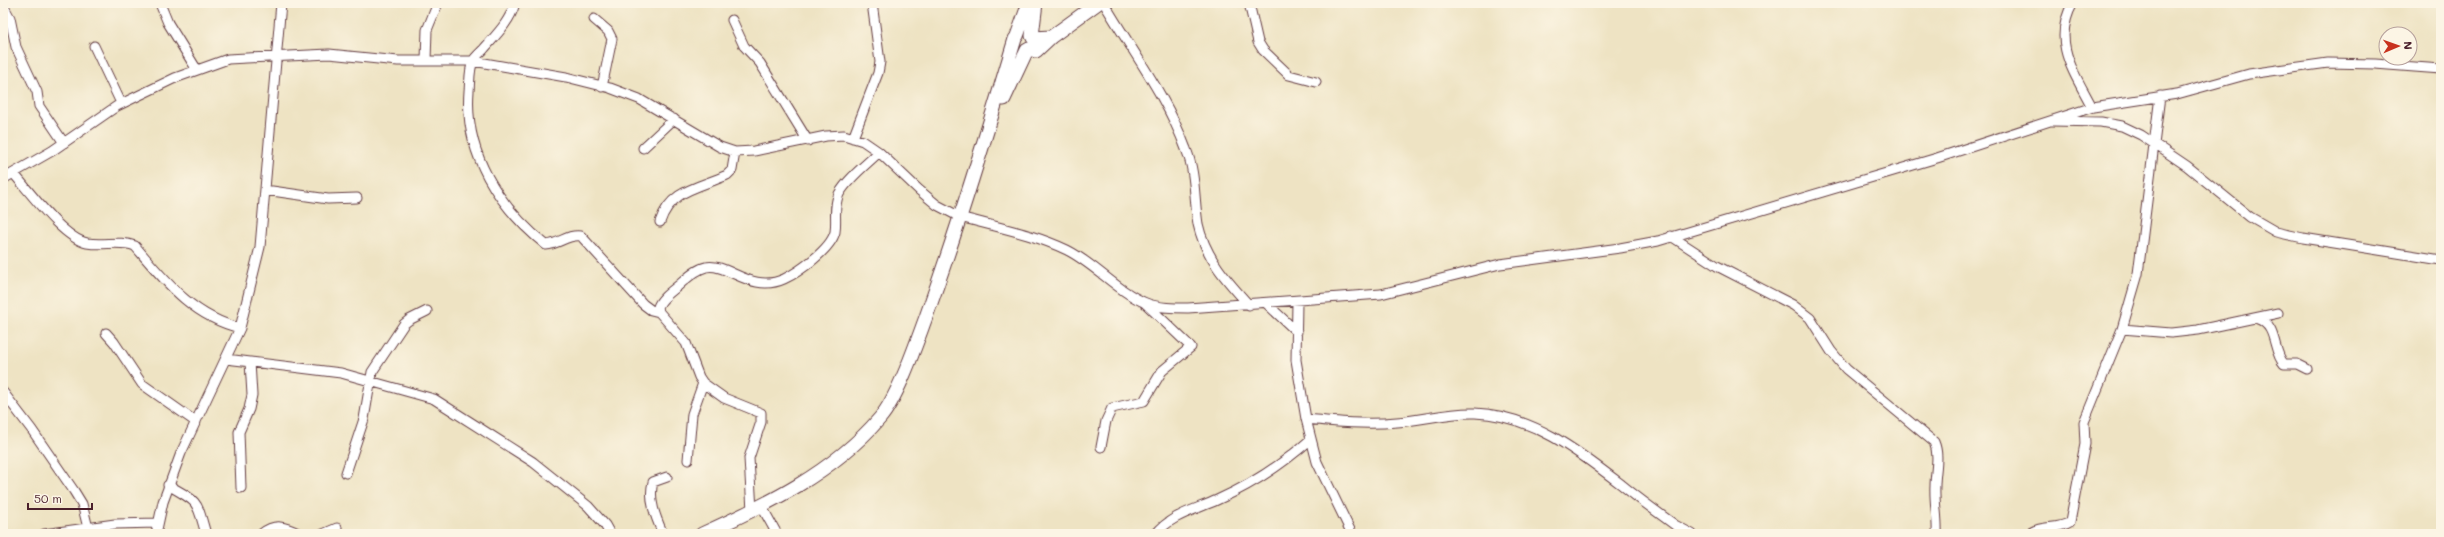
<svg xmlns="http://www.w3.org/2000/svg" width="2444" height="537" font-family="Mali,sans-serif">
<rect width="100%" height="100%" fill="#fcf5e5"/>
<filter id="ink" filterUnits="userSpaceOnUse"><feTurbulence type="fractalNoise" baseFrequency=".025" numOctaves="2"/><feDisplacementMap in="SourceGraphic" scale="8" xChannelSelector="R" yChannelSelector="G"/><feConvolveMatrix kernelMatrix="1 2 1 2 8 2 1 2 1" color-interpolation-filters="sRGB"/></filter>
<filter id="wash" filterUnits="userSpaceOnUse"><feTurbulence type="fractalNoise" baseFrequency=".012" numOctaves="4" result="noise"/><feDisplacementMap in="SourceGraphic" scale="16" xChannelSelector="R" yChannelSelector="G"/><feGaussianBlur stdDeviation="0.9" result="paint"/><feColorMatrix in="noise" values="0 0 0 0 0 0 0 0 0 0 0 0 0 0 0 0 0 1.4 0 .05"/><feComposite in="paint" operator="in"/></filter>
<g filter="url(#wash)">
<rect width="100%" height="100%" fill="#eee3c3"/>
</g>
<g filter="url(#ink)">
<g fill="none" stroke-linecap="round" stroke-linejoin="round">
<g stroke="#633c42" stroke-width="11">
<path id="street" d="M515,3c-5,19 -20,33 -32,47 -3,3 -8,7 -10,11 -4,9 -3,21 -4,30 -5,63 30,116 77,154 14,-1 21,-11 35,-9l62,68 8,6 8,2
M1104,3c28,48 63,94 82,146 10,24 8,50 12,75 7,33 29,57 51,81
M1249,3l9,39 5,8 26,25 27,7
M2073,3c-22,39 1,69 19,104
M3,5l7,13 6,29 21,45 2,14 25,37
M161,6l7,17 29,47
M594,19l14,12 4,8 -10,48
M732,20l12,26 16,17 48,78
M94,46l27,57
M426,60l1,-30 11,-27
M2053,121l48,1 21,4 19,9 46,31 63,51 26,15 27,6 138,22
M853,138l25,-65 2,-11 -8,-59
M643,148l31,-29
M14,174c16,18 49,64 73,69 17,3 32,-3 48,3 30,35 58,71 105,82
M3,179l49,-28 65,-45 58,-28 53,-19 101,-5 69,7h75l93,16 44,11 29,11 81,48 15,5 19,-1 72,-15 18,-1 19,6 16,11 40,38 18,15 23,12c36,10 74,17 107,33 28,14 51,42 79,53 13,5 28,5 42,5l193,-14 119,-30 120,-16 38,-7 279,-83 156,-51 84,-13 72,-20 79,-11 47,1 66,5
M265,190l63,9 29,-1
M660,222c11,-33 39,-34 67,-47l5,-5 3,-18
M1671,236l46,30 76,39 17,13 21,33 15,18 88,73c6,14 1,29 1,44 -1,16 3,32 2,48
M1297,302l-1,58 10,59 11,43 35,72
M1267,304l30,28
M2258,319c20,7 14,32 26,45h13l10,5
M2122,329l49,4 27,-3 80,-17
M106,333l8,9 28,42 54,38
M226,359l115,14 93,26 99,63 55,44 17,19 5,9
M3,392l29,38 42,61 8,13 6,24
M1306,419c30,3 60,6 91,3 26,-2 51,-10 78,-9 57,2 103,38 147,72 17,14 35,27 53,40l17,9
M1101,447l5,-26 6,-13 32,-7 18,-30 29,-24 -46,-44
M688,460l4,-46 11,-31
M346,473l18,-54 8,-47 32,-48 5,-4 18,-9
M168,485c32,18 28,15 38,49
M241,488l-2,-56 10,-23 3,-14 -2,-33
M762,507l15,27
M752,511l-3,-53 12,-36v-9l-37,-15 -21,-15 -4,-6 -13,-34 -27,-31 -1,-5c3,-9 14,-16 21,-22 7,-6 17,-16 27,-18 21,-5 45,27 78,12 15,-7 47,-30 51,-47 2,-13 -2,-25 4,-38 9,-16 28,-30 40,-42
M44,534l71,-10 42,-1
M156,534l7,-32 18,-49 59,-125 20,-81 21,-244
M261,534c14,-11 24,-8 39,0
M323,534l14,-6
M663,534c-7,-16 -15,-34 -10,-52l14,-5
M1156,534c15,-19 39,-24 61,-34 34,-15 66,-36 94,-61
M2029,534c10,-9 29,-4 41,-12l15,-78 -1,-22 38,-93 16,-55 22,-178"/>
</g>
<g stroke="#633c42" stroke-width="15">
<path id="secondary" d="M1017,36l12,-33
M1032,36l4,-33
M1033,38l18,-1 47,-34
M1029,49l7,2 15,-14
M1004,99l23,-49
M702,534c64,-29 131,-61 178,-116 18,-21 36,-74 46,-101 33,-92 61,-185 89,-278"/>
</g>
<use href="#street" stroke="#fff" stroke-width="9"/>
<use href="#secondary" stroke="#fff" stroke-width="13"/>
</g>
</g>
<rect width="2444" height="537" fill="none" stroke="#fcf5e5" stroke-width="16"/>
<g transform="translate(2398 46) rotate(88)"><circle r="19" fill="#fcf5e5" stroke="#b59f9b"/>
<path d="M0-3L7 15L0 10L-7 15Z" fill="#c8321e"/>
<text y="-6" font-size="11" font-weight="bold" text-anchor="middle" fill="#4a1f2b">N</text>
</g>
<path d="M28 503v6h64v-6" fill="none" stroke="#4a1f2b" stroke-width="2"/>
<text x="34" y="503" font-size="12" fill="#4a1f2b" stroke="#fcf5e5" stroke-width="3" paint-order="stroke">50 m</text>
</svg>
